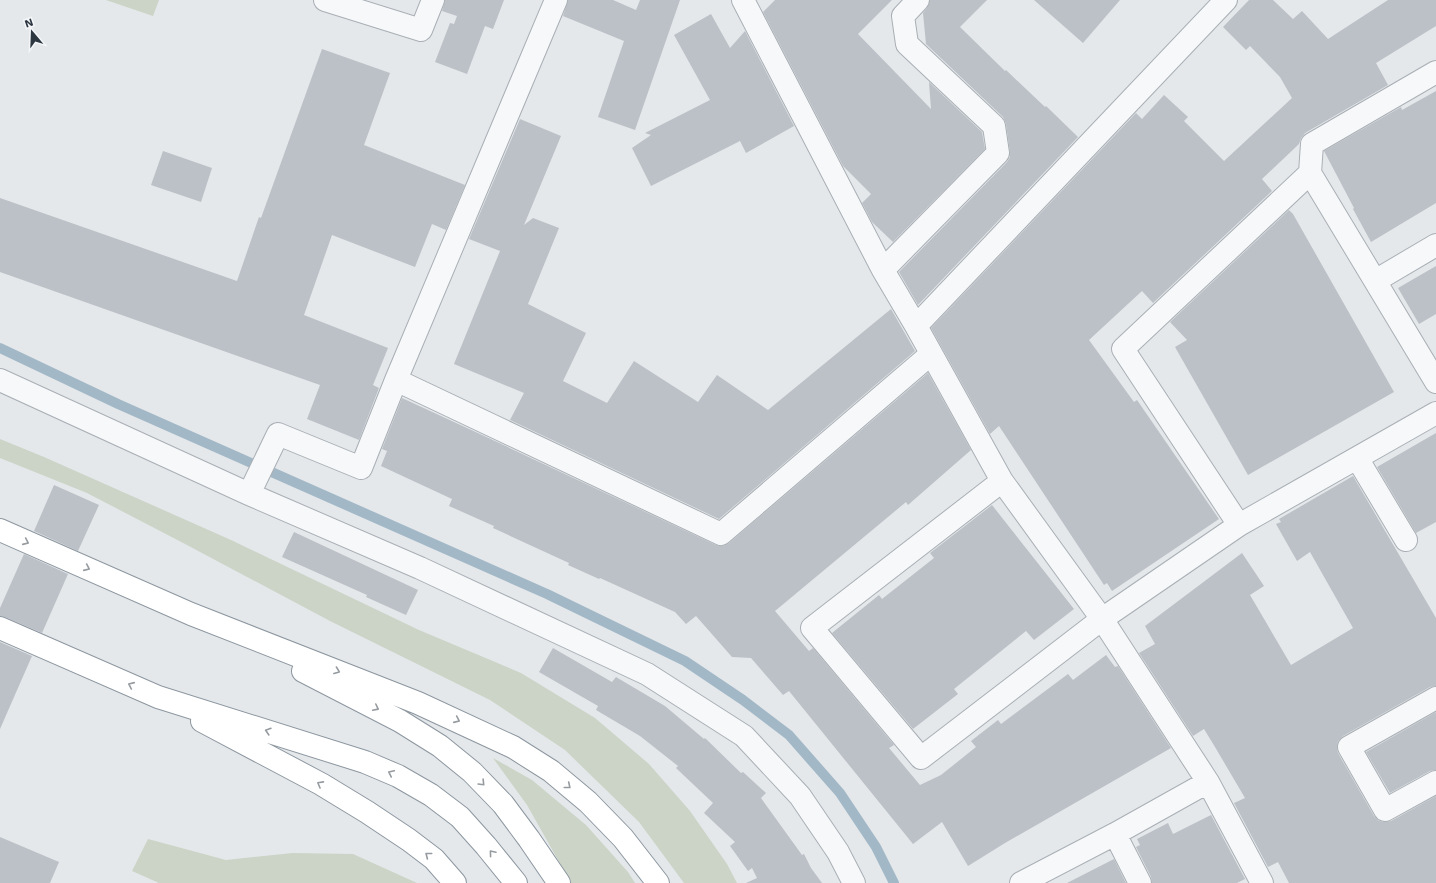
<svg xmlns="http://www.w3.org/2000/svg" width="1436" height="883" font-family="'Work Sans',sans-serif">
<rect width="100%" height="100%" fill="#e4e8eb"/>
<path fill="#cbd4c6" d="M106,0h53l-6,16z
M0,439l44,18 187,83 188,90 102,43 74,45 54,46 41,47 37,53 10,19h-53l-45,-61 -74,-72 -75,-50 -160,-79 -143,-76 -100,-52 -87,-35z
M493,758l39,22 54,45 42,47 7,11h-64l-44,-78z
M148,839l78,21 67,-7 60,1 64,29h-258l-27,-12z"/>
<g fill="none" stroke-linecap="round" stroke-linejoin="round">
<path stroke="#a3b8c7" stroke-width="10" d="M0,348l118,56 429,190 138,67 58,39 46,35 51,58 36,54 18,36"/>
</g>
<path fill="#bcc1c7" d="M445,0h59l-11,29 -8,-3 -18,48 -32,-12 15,-39 4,1 3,-8 -15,-5z
M568,0h45l23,10 4,-10h40l-45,130 -37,-13 26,-76 -61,-25z
M775,0h117l-34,34 73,75 -2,-27 53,50 3,17 -92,93 -21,-20 -10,-19 9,-9 -28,-28 -80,-154z
M930,0h57l-27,27 45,44 1,-1 39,37 1,-1 32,31 -160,168 -19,-33 108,-110 3,-5v-5l-4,-28 -3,-7 -77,-73 -3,-31 4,-5z
M1034,0h86l-37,43z
M1249,0h24l20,19 9,-8 26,28 60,-39h48v26l-60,37 12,22 -83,48 -4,5 -2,6 -37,35 10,12 -119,112 -11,-12 -53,49 45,62 3,-2 82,119 -107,72 -5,-8 -3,2 -105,-159 -9,8 -59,-106 205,-215 6,6 22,-24 24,22 -4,4 40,40 68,-63 -12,-21 -30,-31 -4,4 -23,-23z
M711,14l19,34 15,-17 49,95 -48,27 -6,-12 -89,45 -19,-38 19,-13 -6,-2 65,-33 -36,-65z
M322,49l68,24 -26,72 101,40 -19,45 -14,-6 -17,43 -83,-32 -28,80 84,33 -15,37 6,3 -20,52 -52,-21 13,-34 -320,-113v-74l237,83 22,-64 2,1z
M1436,91v112l-65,39 -18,-33 1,-1 -30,-57 77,-44 1,3z
M520,119l41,17 -37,89 9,-7 26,10 -31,76 58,29 -23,48 44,22 27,-42 64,41 19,-27 51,35 123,-101 24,42 -196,168 -209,-99 14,-27 -70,-29 46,-113 -31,-12z
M163,151l49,17 -11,34 -50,-17z
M1289,210l4,4 101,178 -146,83 -73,-128 12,-7 -17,-18z
M1436,266v48l-17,10 -21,-36z
M928,373l43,77 -63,55 -2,-3 -131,109 34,40 4,-3 81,97 -5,3 31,37 21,-10 35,-28 -5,-6 27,-21 3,4 67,-50 5,6 33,-25 9,12 3,-1 53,82 -166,95 -37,23 -26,-44 -29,22 -124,-153 -6,4 -32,-37 -19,-1 -36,-41 -10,8 -11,-12 -75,-34 -1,1 -31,-14 1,-2 -76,-35 1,-2 -45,-20 3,-7 -71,-33 6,-15 -5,-2 20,-51 78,36 236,111 7,1 6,-3z
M1436,433v89l-20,11 -39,-66z
M1353,476l83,142v68l-6,1 -87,49 -5,5 -1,6 1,6 36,63 5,5 6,1 6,-1 45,-25v87h-147l-11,-21 -10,5 -34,-64 11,-5 -30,-51 -11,-18 -11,7 -54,-83 16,-9 -10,-18 97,-73 22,33 -14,9 41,70 62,-37 -43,-76 -13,9 -21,-37 5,-2 -2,-3z
M54,485l45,20 -21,46 -44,-20z
M992,505l82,104 -40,31 -8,-9 -72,58 4,5 -45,35 -81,-96 47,-38 3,4 52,-41 -4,-5z
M294,532l124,58 -12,25 -40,-18 1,-2 -85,-38z
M24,554l44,20 -26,59 -37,-16 -5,-1v-8z
M0,642l32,14 -32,73z
M553,648l59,34 4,-5 49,29 39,33 1,-1 36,35 2,-1 23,21 -5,5 41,57 2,-1 7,14 11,15h-76l11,-5 -5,-10 -4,3 -18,-25 5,-4 -31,-29 9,-10 -37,-35 2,-2 -38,-30 -44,-26 2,-4 -59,-34z
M1436,712v58l-6,1 -40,22 -24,-41z
M1211,815l34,64 -8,4h-85l-1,-6 -15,-30 4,-2 -3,-6 31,-16 5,11z
M0,837l59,25 -9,21h-50z
M1114,859l12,24h-59z"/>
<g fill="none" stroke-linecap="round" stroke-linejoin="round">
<g stroke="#a9afb5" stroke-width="24">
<path id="minor" d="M325,0l96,30 12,-30
M743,0l140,270 33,56 86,155 100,138 106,163 54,101
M1310,173l126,209
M883,270l115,-117 -4,-27 -87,-82 -4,-28 15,-16
M1375,281l61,-36
M916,326l310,-326
M0,380l249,114 171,74 227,106 97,62 56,60 38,56 16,31
M396,380l325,154 210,-180
M1357,458l49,82
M1002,481l-190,147 109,130 181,-139 137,-94 197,-112
M249,494l29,-60 83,34 35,-88 160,-380
M1239,525l-116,-176 187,-176 2,-29 124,-72
M1436,698l-87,49 36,63 51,-28
M1115,834l25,49
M1021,883l94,-49 93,-52"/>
</g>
<g stroke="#8d97a0" stroke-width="24">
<path id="highway" d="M0,530l191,84 227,89 95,44 38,24 37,31 35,36 35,45
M0,628l158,69 207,65 33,14 33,19 29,22 26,29 30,37
M303,671l97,50 40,25 32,26 31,32 26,35 30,44
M202,721l119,63 46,28 42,28 25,19 21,24"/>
</g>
<use href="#minor" stroke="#f7f8f9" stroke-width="22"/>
<use href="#highway" stroke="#fff" stroke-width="22"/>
</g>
<defs><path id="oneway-chevron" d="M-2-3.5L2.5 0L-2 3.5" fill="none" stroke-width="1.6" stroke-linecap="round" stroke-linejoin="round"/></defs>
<g stroke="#969ba0">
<use href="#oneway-chevron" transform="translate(26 542) rotate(24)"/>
<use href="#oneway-chevron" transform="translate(87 568) rotate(24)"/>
<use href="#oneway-chevron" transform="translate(337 671) rotate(21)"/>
<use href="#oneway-chevron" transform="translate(131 685) rotate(-156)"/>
<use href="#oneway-chevron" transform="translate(376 708) rotate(27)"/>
<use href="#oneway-chevron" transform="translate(457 720) rotate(24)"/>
<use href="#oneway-chevron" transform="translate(268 731) rotate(-163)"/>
<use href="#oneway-chevron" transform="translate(391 773) rotate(-155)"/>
<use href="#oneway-chevron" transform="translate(482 783) rotate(46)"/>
<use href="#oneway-chevron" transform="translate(320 784) rotate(-151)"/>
<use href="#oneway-chevron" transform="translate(568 786) rotate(39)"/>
<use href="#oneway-chevron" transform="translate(492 853) rotate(-130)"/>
<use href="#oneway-chevron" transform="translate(428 855) rotate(-142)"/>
</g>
<g transform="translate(32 32) rotate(341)" stroke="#f4f6f8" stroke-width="3" paint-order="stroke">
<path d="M0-3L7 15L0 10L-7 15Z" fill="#2d3742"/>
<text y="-6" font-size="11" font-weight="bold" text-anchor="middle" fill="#2d3742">N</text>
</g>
</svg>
